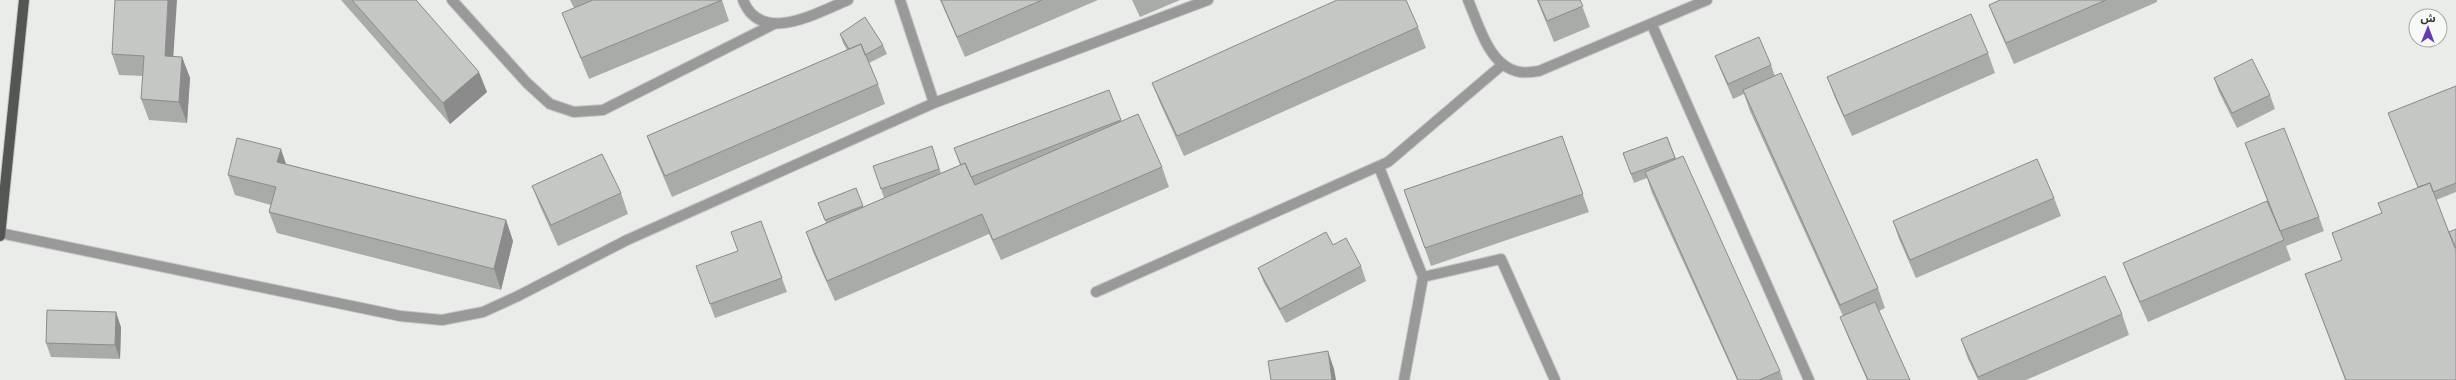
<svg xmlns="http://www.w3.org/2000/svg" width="2456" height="380" font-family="Mulish,'Noto Sans Arabic',sans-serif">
<rect width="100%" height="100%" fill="#eaecea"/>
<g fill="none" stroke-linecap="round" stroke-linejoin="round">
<g stroke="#c5c7c5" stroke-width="12">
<path id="service" d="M452,0l75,83 23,21 24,8 29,-2 171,-86
M743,0c18,46 75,12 105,0
M900,0l34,103
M1379,167l44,110 -19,103
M1423,277l78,-18 54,121
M1096,292l292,-130 114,-97"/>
</g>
<g stroke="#c5c7c5" stroke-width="12">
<path id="minor" d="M1468,0c11,25 21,67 52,72 6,1 13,0 19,-1l168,-71
M1652,25l157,355
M0,233l400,83 42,4 41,-8 35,-16 109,-56 307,-137 274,-103"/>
</g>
<g stroke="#c5c7c5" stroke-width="12">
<path id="primary" d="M0,236l24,-236"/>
</g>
<use href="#service" stroke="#989998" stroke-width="10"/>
<use href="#minor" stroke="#989998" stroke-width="10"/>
<use href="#primary" stroke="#545654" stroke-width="10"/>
</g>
<path fill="#a9aba9" d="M341,0h75l71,92 -37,32z
M570,0h152l7,21 -140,58 -19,-46 -8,-20 12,-5z
M940,0h158l-133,57z
M1132,0h48l-40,17z
M1537,0h43l10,27 -36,15z
M2000,0h157v2l-143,62 -17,-39 -8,-20z
M1418,27l8,21 -242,108 -24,-53 -8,-20z
M840,34l43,11 4,9 -18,9 9,21 7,20 -213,93 -17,-40 -8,-21 200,-86 -4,-7z
M1988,53l7,20 -143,63 -17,-38 -8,-21z
M112,54l70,3 8,21 -3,45 -38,-3 -8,-21 2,-23 -24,-1z
M1715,56l56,9 4,11 103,212 7,20 -6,3 31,69h-43l-19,-43 -8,-20 3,-1 -93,-205 -6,-17 -11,5 -12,-28z
M2214,78l56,17 5,14 -38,19 -18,-36z
M2456,86v106l-20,8 20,180h-111l-40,-106 37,-14 -10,-27 50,-20 36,-26 -30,-74z
M1109,90l12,31 41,46 7,20 -168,73 -12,-26 -154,67 -22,-49 -7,-20 20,-9 -8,-20 38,-15 7,19 21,-9 -3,-9 51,-43 9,27 19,-8 -6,-17z
M1562,136l27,76 -158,54 -27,-76z
M1667,137l9,22 104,212 3,9h-46l-85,-187 -5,-15 -13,5 -11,-30z
M2245,143l74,74 5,14 -38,15 5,14 -143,62 -17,-38 -8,-21 149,-50z
M286,164l220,56 7,21 -12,49 -224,-57 -8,-21 2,-7 -36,-10 -7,-20z
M532,186l89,7 7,21 -70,32 -18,-40z
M2054,198l7,18 -145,62 -17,-39 -6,-18z
M761,221l26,71 -72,26 -19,-52 42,-15z
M1361,266l5,15 -80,42 -22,-40 -6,-15z
M2122,314l7,21 -103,45h-48l-10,-21 -7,-20z
M121,327l-1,32 -69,-2 -5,-14z"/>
<path fill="#8a8b8a" d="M168,0h9l-5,77 -7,-21z
M182,57l8,21 -3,45 -8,-21z
M479,72l8,20 -37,32 -7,-21z
M281,149l7,21 -11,-8z
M506,220l7,21 -12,49 -7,-21z
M116,312l5,15 -1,32 -5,-14z
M1328,351l6,18 2,11h-4z"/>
<path fill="#c5c7c5" stroke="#8a8b8a" d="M115,0h53l-3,56 17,1 -3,45 -38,-3 3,-43 -32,-2z
M352,0h64l63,72 -36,31z
M593,0h129l-141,58 -19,-45z
M941,0h101l-85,37z
M1337,0h69l12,27 -241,109 -25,-53z
M1538,0h42l3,6 -36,15z
M2000,0h106l-100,43 -17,-38z
M1971,14l17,39 -144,63 -17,-39z
M865,17l18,28 -18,10 -4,-11 -12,5 -9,-15z
M1759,37l12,28 -43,19 -13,-28z
M861,44l17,40 -213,92 -18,-40z
M2252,59l18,36 -38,18 -18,-35z
M1781,73l97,215 -38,17 -97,-215z
M2456,86v97l-23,9 -3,-9 -12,4 -30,-74z
M1109,90l12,30 -150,57 -6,-14 -4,2 -7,-17z
M1138,114l24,53 -169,73 -11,-26 -155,67 -21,-49 159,-69 10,22z
M2284,128l35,89 -39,14 -35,-88z
M1562,136l21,58 -158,54 -21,-58z
M1667,137l8,21 -44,16 -8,-21z
M237,138l44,11 -4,13 229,58 -12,49 -225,-57 7,-25 -48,-12z
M932,146l7,23 -58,20 -8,-23z
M602,154l19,39 -70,32 -19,-39z
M1683,156l97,215 -21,9h-21l-93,-208z
M2037,159l17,39 -144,62 -17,-39z
M2430,183l26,68v129h-110l-41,-106 37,-14 -10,-27 50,-20 -4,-10z
M856,188l7,18 -38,14 -7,-17z
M2267,201l17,39 -144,62 -17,-39z
M761,221l21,57 -72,26 -14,-38 42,-15 -7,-19z
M2456,229v19l-7,-16z
M1326,232l7,13 13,-7 15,28 -81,43 -22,-41z
M2105,276l17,38 -144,63 -17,-38z
M1875,302l35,78h-42l-28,-63z
M47,310l69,2 -1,33 -69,-2z
M1328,351l4,29h-61l-3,-19z"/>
<g transform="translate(2428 28) rotate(1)"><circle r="19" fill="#f7f9f7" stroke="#a8a9a8"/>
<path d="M0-3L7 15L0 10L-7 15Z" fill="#643bb3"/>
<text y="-6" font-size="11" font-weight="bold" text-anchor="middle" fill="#313231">ش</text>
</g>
</svg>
